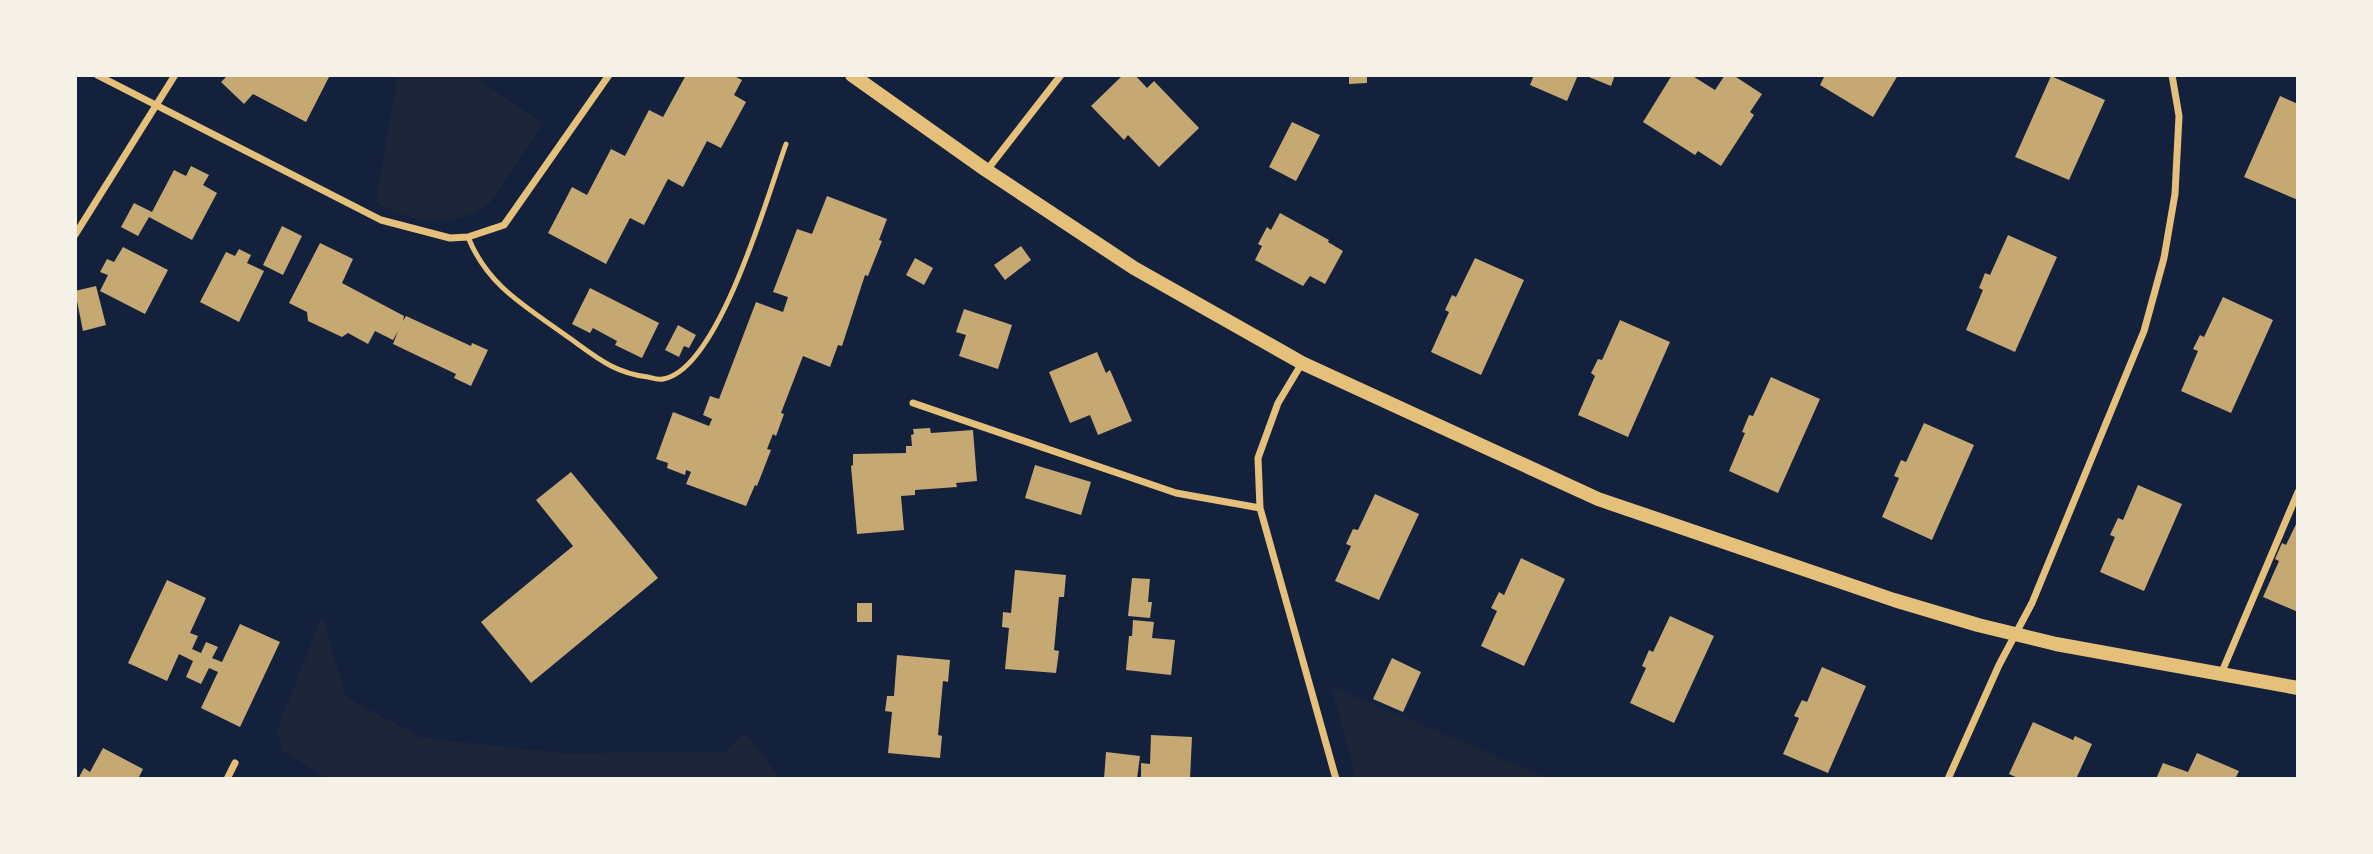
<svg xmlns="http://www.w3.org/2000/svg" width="2373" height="854" font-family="'Roboto Condensed',sans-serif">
<rect width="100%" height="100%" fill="#14213d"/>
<path fill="#1d2539" d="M398,75h75l70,49c-13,19 -26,39 -39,58 -5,7 -10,17 -16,22 -36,26 -77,19 -112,-2z
M322,616l24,81 76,41 139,15 164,-1 20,-19 36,46h-451l-47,-27 -6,-22z
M1331,686l219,93h-194z"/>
<path fill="#c6a872" d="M228,75l8,2 1,-2h93l-24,47 -53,-28 -9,10 -23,-22z
M686,75h46l10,5 -8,15 12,7 -25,46 -14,-7 -24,46 -15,-8 -24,46 -14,-7 -24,46 -58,-31 24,-46 15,8 24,-46 14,7 24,-46 14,7z
M1123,75h12l12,13 7,-7 45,47 -40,39 -31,-32 -4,5 -33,-34z
M1349,75h18v8l-18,1z
M1534,75h44l-11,26 -37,-16z
M1584,75h31l-4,11z
M1672,75h19l24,15 10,-15h8l29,19 -12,18 4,3 -33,51 -23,-15 -3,4 -52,-33z
M1825,75h73l-25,42 -53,-32z
M2051,76l54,24 -36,80 -54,-23z
M2280,96l18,8v96l-54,-23z
M1292,122l28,13 -24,46 -27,-14z
M191,166l18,9 -6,10 14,8 -25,47 -43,-23 -11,19 -17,-9 13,-24 18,9 22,-42 12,6z
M827,196l60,23 -8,21 3,1 -14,35 -3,-1 -23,71 -4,-1 -8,22 -27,-11 -22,57 3,1 -8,22 -3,-2 -6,15 4,1 -14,36 -2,-1 -9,21 -60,-22 5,-12 -5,-2 -1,5 -18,-7 1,-5 -12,-4 17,-47 36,14 3,-7 -9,-4 7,-19 9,3 37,-97 27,10 5,-15 -15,-5 24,-63 15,5z
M1280,213l49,27 -1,2 15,9 -18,33 -15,-8 -7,10 -48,-26 7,-14 -4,-2 9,-17 4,3z
M282,226l20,10 -19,39 -20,-10z
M2008,235l49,22 -42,95 -49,-22 17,-40 -4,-2 6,-15 5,2z
M320,243l33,16 -11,24 62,33 -1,5 3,-5 65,30 1,-3 16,7 -17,36 -17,-8 2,-4 -63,-30 5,-13 -5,9 -18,-9 -7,13 -20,-11 -6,4 -34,-16 -1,-9 -18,-9z
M1021,246l10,14 -26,20 -11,-15z
M123,247l45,23 -23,44 -45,-23 8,-16 -8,-3 7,-13 7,3z
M239,249l12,6 -4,8 17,8 -25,51 -39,-20 26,-50 9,4z
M915,258l18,10 -9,17 -18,-10z
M1475,258l49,22 -43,95 -50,-23 18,-40 -4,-2 7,-15 4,2z
M96,286l10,39 -23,6 -8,-40z
M590,288l69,35 -17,35 -27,-13 2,-4 -24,-13 -3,5 -18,-9z
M2223,297l50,23 -42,93 -50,-22 17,-40 -5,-2 7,-14 4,2z
M964,309l48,16 -14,44 -39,-13 7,-21 -10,-3z
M1620,320l50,22 -42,95 -50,-22 17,-39 -4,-3 7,-14 4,1z
M678,325l18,10 -7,13 -5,-2 -5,11 -14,-7z
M1097,352l9,21 4,-3 22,51 -34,14 -8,-20 -20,8 -21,-51z
M1771,377l49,22 -42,94 -49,-22 16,-38 -3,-1 7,-17 4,1z
M1924,423l50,22 -42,95 -50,-23 17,-39 -5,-2 7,-16 5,2z
M930,428l1,5 42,-3 4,51 -21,2 1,4 -42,3v5l-14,1 3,34 -47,4 -6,-68 2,-1v-11l53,-1v-7h6l-1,-11 3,-1 -1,-5z
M1035,465l56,17 -10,33 -56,-17z
M571,472l87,106 -127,105 -50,-61 92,-76 -37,-46z
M2138,485l44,19 -38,87 -44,-19 15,-35 -5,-2 8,-17 5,2z
M1375,494l44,20 -40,86 -44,-19 16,-35 -5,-2 7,-15 5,1z
M2298,520v92l-35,-15 16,-36 -4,-2 7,-16 4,2z
M1521,558l44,21 -41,87 -43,-20 16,-35 -6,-3 8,-16 5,3z
M1015,570l51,5 -2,22h-5l-5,53 5,1 -3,22 -51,-4 4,-41 -7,-1 1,-15 8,1z
M1132,578l18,1 -2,23h4l-2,16 -22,-2z
M167,580l39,18 -16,35 8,3 -6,13 9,4 5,-11 12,5 -6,11 10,4 18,-38 40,18 -40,85 -39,-19 17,-36 -9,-4 -8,16 -15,-7 7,-16 -14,-7 -12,27 -39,-18z
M857,603h15v19h-15z
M1670,616l44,20 -40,87 -44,-20 16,-35 -4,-2 7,-16 4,2z
M1133,620l21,2 -2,16 23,2 -4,35 -45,-5 3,-34h3z
M897,655l53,5 -2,22 -5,-1 -5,54 4,1 -2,22 -52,-5 4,-41 -7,-1 2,-15h7z
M1392,658l29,14 -18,40 -30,-13z
M1822,667l44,19 -38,87 -45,-19 16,-36 -5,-2 8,-16 5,2z
M2033,722l40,18 2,-4 17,8 -16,35h-56l-11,-5z
M1151,735l41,2 -2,42h-49v-16l9,1z
M103,748l40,21 -5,10h-60l6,-11 6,4z
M1106,752l34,4 -3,23h-33z
M2197,753l42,18 -4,8h-79l7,-16 25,9z"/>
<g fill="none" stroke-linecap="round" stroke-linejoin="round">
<path stroke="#e5c07b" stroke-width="5" d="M468,237c20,50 59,70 100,100 27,19 45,36 80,40 4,1 11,3 15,2 56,-9 105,-185 123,-235"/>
<path stroke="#e5c07b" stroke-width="7" d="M97,75l284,145 69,18 18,-1 36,-12 105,-150
M987,170l74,-95
M75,235l100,-160
M1302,363l-24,40 -20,55 2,50 76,271
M913,403l263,90 84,15
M2221,674l77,-182
M227,779l8,-16
M1948,779l51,-114 33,-62 112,-272 20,-73 11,-64 4,-78 -7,-41"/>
<path stroke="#e5c07b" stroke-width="14" d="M852,75l134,95 148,98 168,95 296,136 296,101 84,25 78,19 242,44"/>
</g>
<rect width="2373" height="854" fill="none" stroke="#f6f1e7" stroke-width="154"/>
</svg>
